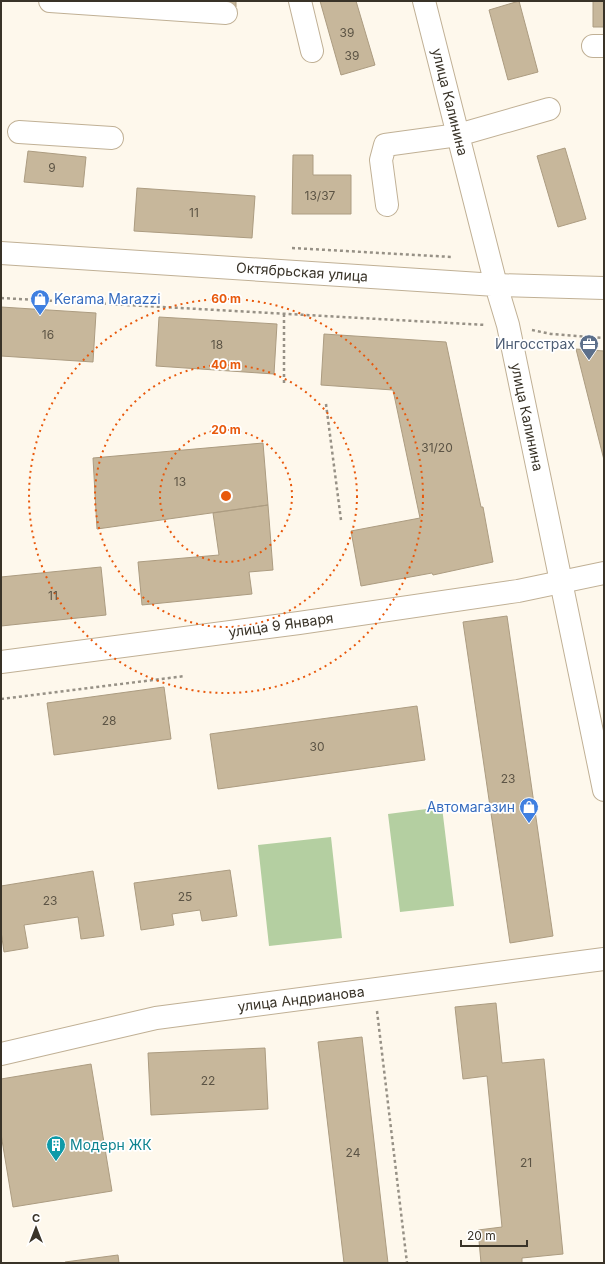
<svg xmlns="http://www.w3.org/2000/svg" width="605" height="1264" font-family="Inter,sans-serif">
<rect width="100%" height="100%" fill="#fef8ec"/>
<path fill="#b4cfa1" d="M442,807l12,99 -54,6 -12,-98z
M331,837l11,101 -73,8 -11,-101z"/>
<path fill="#c7b79b" stroke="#ac9c81" d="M172,1h64v6z
M320,1h36l19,64 -34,10z
M519,1l19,71 -30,8 -19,-70z
M593,1h11v26h-11z
M565,148l21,71 -28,8 -21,-71z
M28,151l58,6 -3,30 -59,-5z
M293,155h20v20h38v39h-59z
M137,188l118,8 -3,42 -118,-7z
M1,307l95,6 -3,49 -92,-6z
M159,317l118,7 -3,50 -118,-8z
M324,334l122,8 35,165h2l10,55 -60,13 -1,-2 -71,13 -10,-55 69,-13 -27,-128 -72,-5z
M576,349l28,2v109z
M263,443l5,62 -171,24 -4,-71z
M268,505l5,65 -24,2 3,22 -110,11 -4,-43 81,-7 -6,-42z
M101,567l5,48 -105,11v-49z
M507,616l46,320 -43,7 -47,-321z
M164,687l7,52 -117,16 -7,-52z
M417,706l8,54 -207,29 -8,-55z
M230,870l7,46 -35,5 -2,-11 -28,4 2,11 -33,5 -7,-47z
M93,871l11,65 -23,3 -3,-22 -54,8 4,23 -24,4 -3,-21v-45z
M496,1003l6,60 42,-4 19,195 -41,4v5h-41l-3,-33 24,-3 -15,-151 -24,3 -8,-72z
M362,1037l26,226h-44l-26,-221z
M265,1048l3,61 -117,6 -3,-62z
M91,1064l21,127 -99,16 -12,-73v-55z
M118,1255l1,8h-54v-1z"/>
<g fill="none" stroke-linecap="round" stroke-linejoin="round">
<g stroke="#c0b095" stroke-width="24">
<path id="minor" d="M50,1l176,12
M300,1l12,50
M593,46h11
M19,132l93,6
M387,205l-6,-45 4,-15 73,-10 91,-26
M496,285l108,3
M1,662l298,-39 219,-32 86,-18
M1,1054l155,-36 448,-59"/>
</g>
<g stroke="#c0b095" stroke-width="24">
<path id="major" d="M424,1l72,284 12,40 96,465
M1,253l495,32"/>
</g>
<path stroke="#979186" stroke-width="2.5" stroke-dasharray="3 3" stroke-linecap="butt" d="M292,248l160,9
M1,298l485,27
M284,314v72
M532,330l19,4 53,4
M326,404l15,116
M1,699l184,-23
M377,1011l30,252"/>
<use href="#minor" stroke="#fff" stroke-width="22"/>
<use href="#major" stroke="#fff" stroke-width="22"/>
</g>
<g fill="none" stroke="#e8590c" stroke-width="2" stroke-dasharray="2 4">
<circle cx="226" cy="496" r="66"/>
<circle cx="226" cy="496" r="131"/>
<circle cx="226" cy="496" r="197"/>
</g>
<defs>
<g id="shop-pin" transform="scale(1)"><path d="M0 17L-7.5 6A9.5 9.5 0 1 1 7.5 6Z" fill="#3f7fe0" stroke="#fff"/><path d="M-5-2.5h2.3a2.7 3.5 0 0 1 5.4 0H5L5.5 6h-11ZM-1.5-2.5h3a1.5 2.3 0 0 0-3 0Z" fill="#fff"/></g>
<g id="office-pin" transform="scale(1)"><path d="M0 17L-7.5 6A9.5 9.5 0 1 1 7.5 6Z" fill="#5c6f8a" stroke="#fff"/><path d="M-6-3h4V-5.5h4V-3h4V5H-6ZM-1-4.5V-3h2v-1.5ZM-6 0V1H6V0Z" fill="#fff"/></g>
<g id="building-pin" transform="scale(1)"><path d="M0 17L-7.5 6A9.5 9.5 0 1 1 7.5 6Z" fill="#0f9aa8" stroke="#fff"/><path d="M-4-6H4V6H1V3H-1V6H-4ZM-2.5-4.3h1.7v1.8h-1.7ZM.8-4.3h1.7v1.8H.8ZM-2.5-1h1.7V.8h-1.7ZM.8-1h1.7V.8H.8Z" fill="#fff"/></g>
</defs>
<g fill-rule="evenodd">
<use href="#shop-pin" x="40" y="299"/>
<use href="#office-pin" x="589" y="344"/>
<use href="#shop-pin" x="529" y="807"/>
<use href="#building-pin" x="56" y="1145"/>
</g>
<g text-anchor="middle" stroke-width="3.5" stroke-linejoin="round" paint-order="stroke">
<g font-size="12" fill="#5c5445">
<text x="347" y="37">39</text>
<text x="352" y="60">39</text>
<text x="52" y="172">9</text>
<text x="320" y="200">13/37</text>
<text x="194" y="217">11</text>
<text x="48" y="339">16</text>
<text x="217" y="349">18</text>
<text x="437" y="452">31/20</text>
<text x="180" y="486">13</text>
<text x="53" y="600">11</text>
<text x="109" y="725">28</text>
<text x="317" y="751">30</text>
<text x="508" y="783">23</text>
<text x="185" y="901">25</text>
<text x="50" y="905">23</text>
<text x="208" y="1085">22</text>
<text x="353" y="1157">24</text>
<text x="526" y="1167">21</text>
</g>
<g font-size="14" fill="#393328" stroke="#fff">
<text transform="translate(450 102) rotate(76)" y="5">улица Калинина</text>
<text transform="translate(302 272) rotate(4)" y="5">Октябрьская улица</text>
<text transform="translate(527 417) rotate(78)" y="5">улица Калинина</text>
<text transform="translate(281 625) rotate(-8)" y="5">улица 9 Января</text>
<text transform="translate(301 999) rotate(-7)" y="5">улица Андрианова</text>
</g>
<g font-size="14" fill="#366cbe" stroke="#fff" text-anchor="start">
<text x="54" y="304">Kerama Marazzi</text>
<text x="515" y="812" text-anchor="end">Автомагазин</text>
</g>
<g font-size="14" fill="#4e5e75" stroke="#fff" text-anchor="end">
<text x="575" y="349">Ингосстрах</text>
</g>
<g font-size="14" fill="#0d838f" stroke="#fff" text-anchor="start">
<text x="70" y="1150">Модерн ЖК</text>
</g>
</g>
<circle cx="226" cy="496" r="6" fill="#e8590c" stroke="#fff" stroke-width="2"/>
<g font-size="12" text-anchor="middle" font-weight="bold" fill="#e8590c" stroke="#fff" stroke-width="3.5" stroke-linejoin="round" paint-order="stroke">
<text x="226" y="303">60 m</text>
<text x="226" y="369">40 m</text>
<text x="226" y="434">20 m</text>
</g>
<rect width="605" height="1264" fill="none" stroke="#393328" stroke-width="4"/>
<g transform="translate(36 1228)" stroke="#ffffff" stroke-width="3" paint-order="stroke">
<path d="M0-3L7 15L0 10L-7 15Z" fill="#393328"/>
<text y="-6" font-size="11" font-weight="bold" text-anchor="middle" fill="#393328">С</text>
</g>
<path d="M461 1240v6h66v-6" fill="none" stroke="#393328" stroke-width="2"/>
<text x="467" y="1240" font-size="12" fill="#393328" stroke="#ffffff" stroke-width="3" paint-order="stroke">20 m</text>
</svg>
